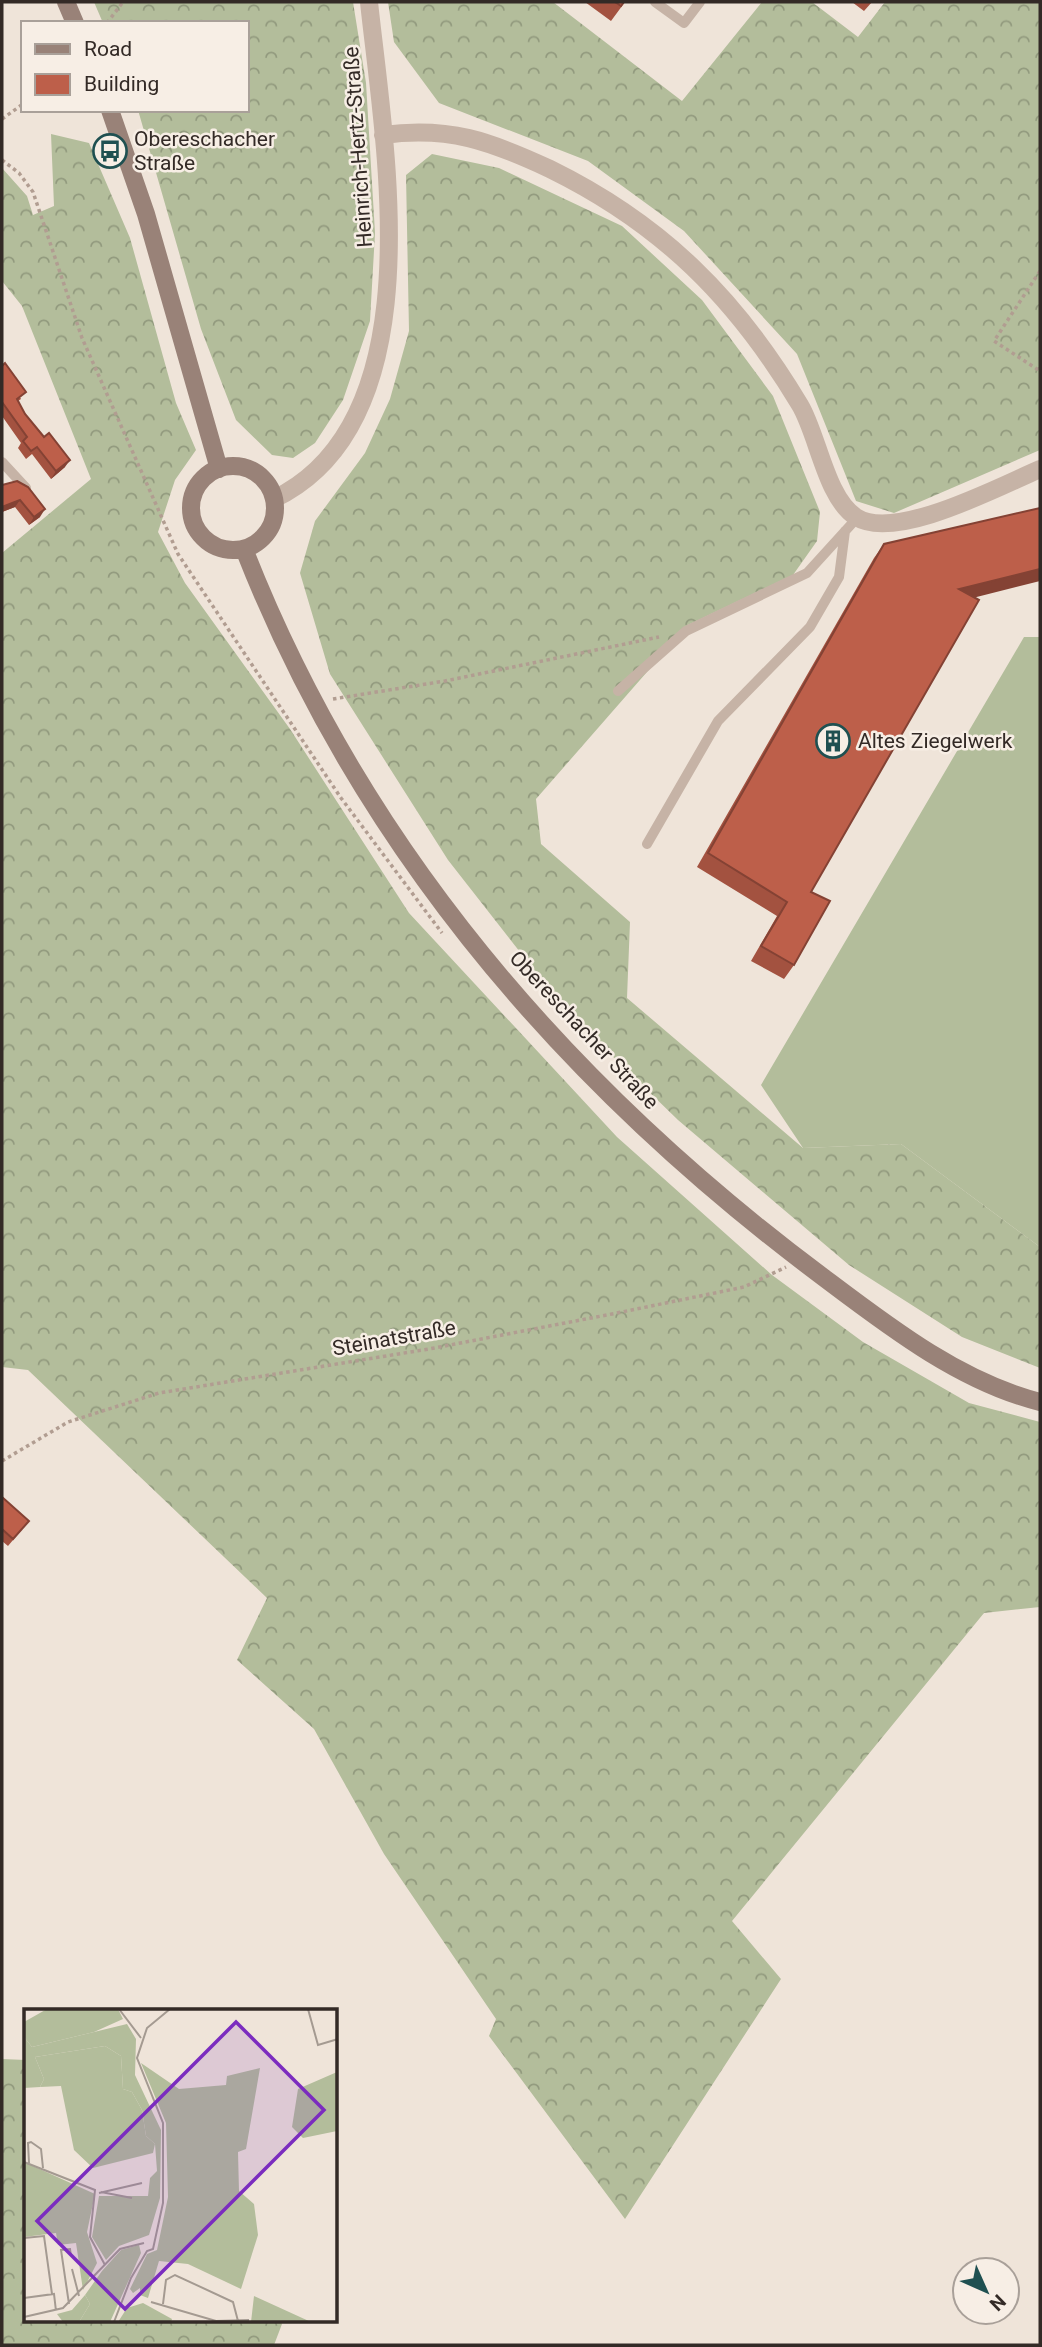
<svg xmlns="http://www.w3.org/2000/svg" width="1042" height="2347" font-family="Roboto,sans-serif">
<defs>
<pattern id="forest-crowns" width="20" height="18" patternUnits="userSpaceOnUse" patternTransform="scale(1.75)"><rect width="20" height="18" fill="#b3bd9b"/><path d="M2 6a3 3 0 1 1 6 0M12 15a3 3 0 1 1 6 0" fill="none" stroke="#929a7e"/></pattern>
</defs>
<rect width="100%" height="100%" fill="#efe4d9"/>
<path fill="#b3bd9b" d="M1024,637h16v610l-139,-103 -98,4 -42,-63z"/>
<path fill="url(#forest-crowns)" d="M94,2h259l13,81 9,150 -5,88 -27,79 -28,43 -22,15 -21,-3 -36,-35 -35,-91 -63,-219h109v-87h-144z
M388,2h165l129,99 80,-99h50l46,35 27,-35h155v448l-146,63 -38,-12 -59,-147 -113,-123 -96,-70 -149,-58 -45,-61z
M51,134l38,9 41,95 46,165 20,47 -21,30 -17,52 27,51 105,146 119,184 208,224 155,138 91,67 106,61 71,19v185l-56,6 -252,308 49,58 -156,240 -136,-183 7,-17 -112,-165 -70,-125 -77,-69 30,-62 -239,-228 -26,-3v-814l89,-74 -69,-173 -20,-25v-113l25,28 6,19 21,-9z
M432,154l67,14 123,58 80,74 71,96 47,116 -3,29 -24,34 -105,50 -152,174 5,45 89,78 -3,76 176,150 98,-4 139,103v121l-78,-31 -113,-72 -171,-145 -111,-108 -119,-152 -118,-186 -30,-101 15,-52 50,-68 25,-54 19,-68 -3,-156z
M2,2059l24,1v261h254l2,3 -8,21h-272z"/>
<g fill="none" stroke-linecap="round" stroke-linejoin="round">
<path stroke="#b19d91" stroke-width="3.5" stroke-dasharray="3.5 3.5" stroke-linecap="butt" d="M107,23l16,-21
M2,119l21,-15
M2,160l17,13 14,19 49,146 96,216 163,244 101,135
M1040,271l-46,70 46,30
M333,699l112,-18 214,-44
M2,1461l66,-39 91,-29 270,-44 183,-35 132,-27 42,-20"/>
<path stroke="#c6b3a6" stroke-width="10" d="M655,2l29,21 16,-21
M2,462l24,26
M618,691l68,-60 121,-58 50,-55
M647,844l71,-123 92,-94 29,-50 6,-46"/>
<path stroke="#c6b3a6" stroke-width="18" d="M383,135c66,-9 107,6 167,34 112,55 186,129 250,236 18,30 26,93 56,112 39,25 144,-31 184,-48
M274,499c162,-78 110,-354 95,-497"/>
<path stroke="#998278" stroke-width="18" d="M66,2l9,21
M110,110l36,104 73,255
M191 508a42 42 0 1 1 84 0a42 42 0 1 1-84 0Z
M244,549c117,299 323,537 579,728 65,49 137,105 217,125"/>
</g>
<path fill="#a35240" d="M585,2h40l-14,19z
M852,2h20l-8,9z
M2,366l19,33 -3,2 7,13 40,53 -14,12 -19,-25 -6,5 -8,-11 3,-5 -19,-27z
M2,485l38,32 -11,8 -14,-18 -13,5z
M884,544l91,53 -164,295 -17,73 -10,14 -33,-18 26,-45 -80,-49 177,-309z
M2,1497l27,24 -21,25 -6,-5z"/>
<path fill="#844234" d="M70,460l-5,7 -14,12 5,-8z
M20,500l-5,7 -13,5v-5z
M45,509l-5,8 -11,8 5,-8z
M1040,569v12l-91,23 10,-15z"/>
<path fill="#bd5f4a" stroke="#844234" stroke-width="2" d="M615,2h9l-3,4z
M5,363l21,29 -9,7 8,15 19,23 5,-4 21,27 -14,11 -19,-24 -6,4 -8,-10 4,-4 -25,-35v-36z
M17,481l11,6 17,22 -11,8 -14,-17 -18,7v-22z
M1040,508v61l-81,20 20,11 -168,292 19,9 -36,64 -33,-19 26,-44 -79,-49 176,-309z
M2,1497l27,24 -16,18 -11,-10z"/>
<defs>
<g id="bus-ring" transform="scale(1.75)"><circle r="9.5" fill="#f7eee5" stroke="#1f5051" stroke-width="1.5"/><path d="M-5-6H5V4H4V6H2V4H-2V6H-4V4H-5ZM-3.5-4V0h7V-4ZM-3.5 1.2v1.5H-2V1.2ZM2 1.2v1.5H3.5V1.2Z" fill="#1f5051"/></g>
<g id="building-ring" transform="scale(1.75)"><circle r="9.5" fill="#f7eee5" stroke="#1f5051" stroke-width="1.5"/><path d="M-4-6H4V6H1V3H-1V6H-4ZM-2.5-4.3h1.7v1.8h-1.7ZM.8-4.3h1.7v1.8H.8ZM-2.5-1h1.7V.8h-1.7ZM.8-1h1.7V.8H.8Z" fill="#1f5051"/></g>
</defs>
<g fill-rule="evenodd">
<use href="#bus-ring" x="110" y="151"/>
<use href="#building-ring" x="833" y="741"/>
</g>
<g text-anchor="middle" stroke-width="5" stroke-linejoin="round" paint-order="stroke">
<g font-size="21" fill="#332a26" stroke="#f7eee5" text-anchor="start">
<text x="134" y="146">Obereschacher<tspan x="134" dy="24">Straße</tspan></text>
<text x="858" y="748">Altes Ziegelwerk</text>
</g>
<g font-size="21" fill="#332a26" stroke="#f7eee5">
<text transform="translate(358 147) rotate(-94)" y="7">Heinrich-Hertz-Straße</text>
<text transform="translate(584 1030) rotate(47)" y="7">Obereschacher Straße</text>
<text transform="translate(394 1338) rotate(-10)" y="7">Steinatstraße</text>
</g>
</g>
<g transform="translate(24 2009)">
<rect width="313" height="313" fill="#efe4d9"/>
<path d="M23,0h71l5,10 -29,13 -62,15 -8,-10v-15zM81,37l16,10 2,33 9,3 10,18 4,26 9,8 -2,9 -60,15 -19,-18 -13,-64 -21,1 4,-8 -9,-22zM61,286l5,9 -11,18h-16l-6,-8 15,-4z" fill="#b3bd9b"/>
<path d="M103,15l9,15 -1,36 26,55 -1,68 -11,37 -30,11 -13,14 -14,-23 7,-41h49l2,-18 7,-7 -2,-27 -9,-8 -4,-26 -10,-18 -9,-3 -2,-33 -16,-10 -70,11 9,22 -4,8 -16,1v-51l8,10zM117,54l38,26 47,-4 1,-9 33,-8 -14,81 -8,3 1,39 15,13 4,31 -17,54 -53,-25 -29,-3 -11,37 -8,-3v-7l-7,5 -3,-4 17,-35 10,-4 11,-53 -2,-74zM313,63v59l-34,7 -11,-11 6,-38zM0,153l71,32 -8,38 10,31 -14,27 -7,-47 -18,2 -2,-12 -32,4zM115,236l2,8 -31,69h-31l11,-18 -5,-9 17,-24 19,-21zM230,287l57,26h-60zM119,294l29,16 -1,3h-53l9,-14z" fill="#b3bd9b"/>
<path fill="none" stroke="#a49a91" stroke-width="2" d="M95,0l22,29M284,0l10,36 20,-6M0,153l71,28 -5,47 15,28M5,154l-1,-20 3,-1 10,7 2,19M77,183l31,6M75,184l43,-10M0,229l20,-2 8,58M48,260l7,27M0,289l30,-4 2,17M127,293l65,19 33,-1M45,295l-8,-54 9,-1 1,7M139,295l3,-24 9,-5 58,27 5,19M0,308l39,-9 57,-59 24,-6M90,313l17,-44 16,-27 6,-2 10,-46v-80l-26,-65 10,-30 23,-19"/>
<path fill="#7b2cbf" fill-opacity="0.15" stroke="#7b2cbf" stroke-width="3.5" d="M212,13l88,88 -199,199 -88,-88z"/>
<rect width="313" height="313" fill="none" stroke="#332a26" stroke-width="3.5"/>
</g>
<rect width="1042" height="2347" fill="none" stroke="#332a26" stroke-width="7"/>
<rect x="21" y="21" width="228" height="91" fill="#f7eee5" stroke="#a9a099" stroke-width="2"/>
<rect x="35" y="44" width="35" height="10" fill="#998278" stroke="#a9a099" stroke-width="2"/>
<text x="84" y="56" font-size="21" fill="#332a26">Road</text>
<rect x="35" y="74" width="35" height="21" fill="#bd5f4a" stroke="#a9a099" stroke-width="2"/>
<text x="84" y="91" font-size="21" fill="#332a26">Building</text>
<g transform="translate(986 2291) rotate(135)"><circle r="33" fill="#f7eee5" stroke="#a9a099" stroke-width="2"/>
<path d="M0-5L12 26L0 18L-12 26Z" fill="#1f5051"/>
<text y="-10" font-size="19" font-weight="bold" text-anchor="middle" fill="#332a26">N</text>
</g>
</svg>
